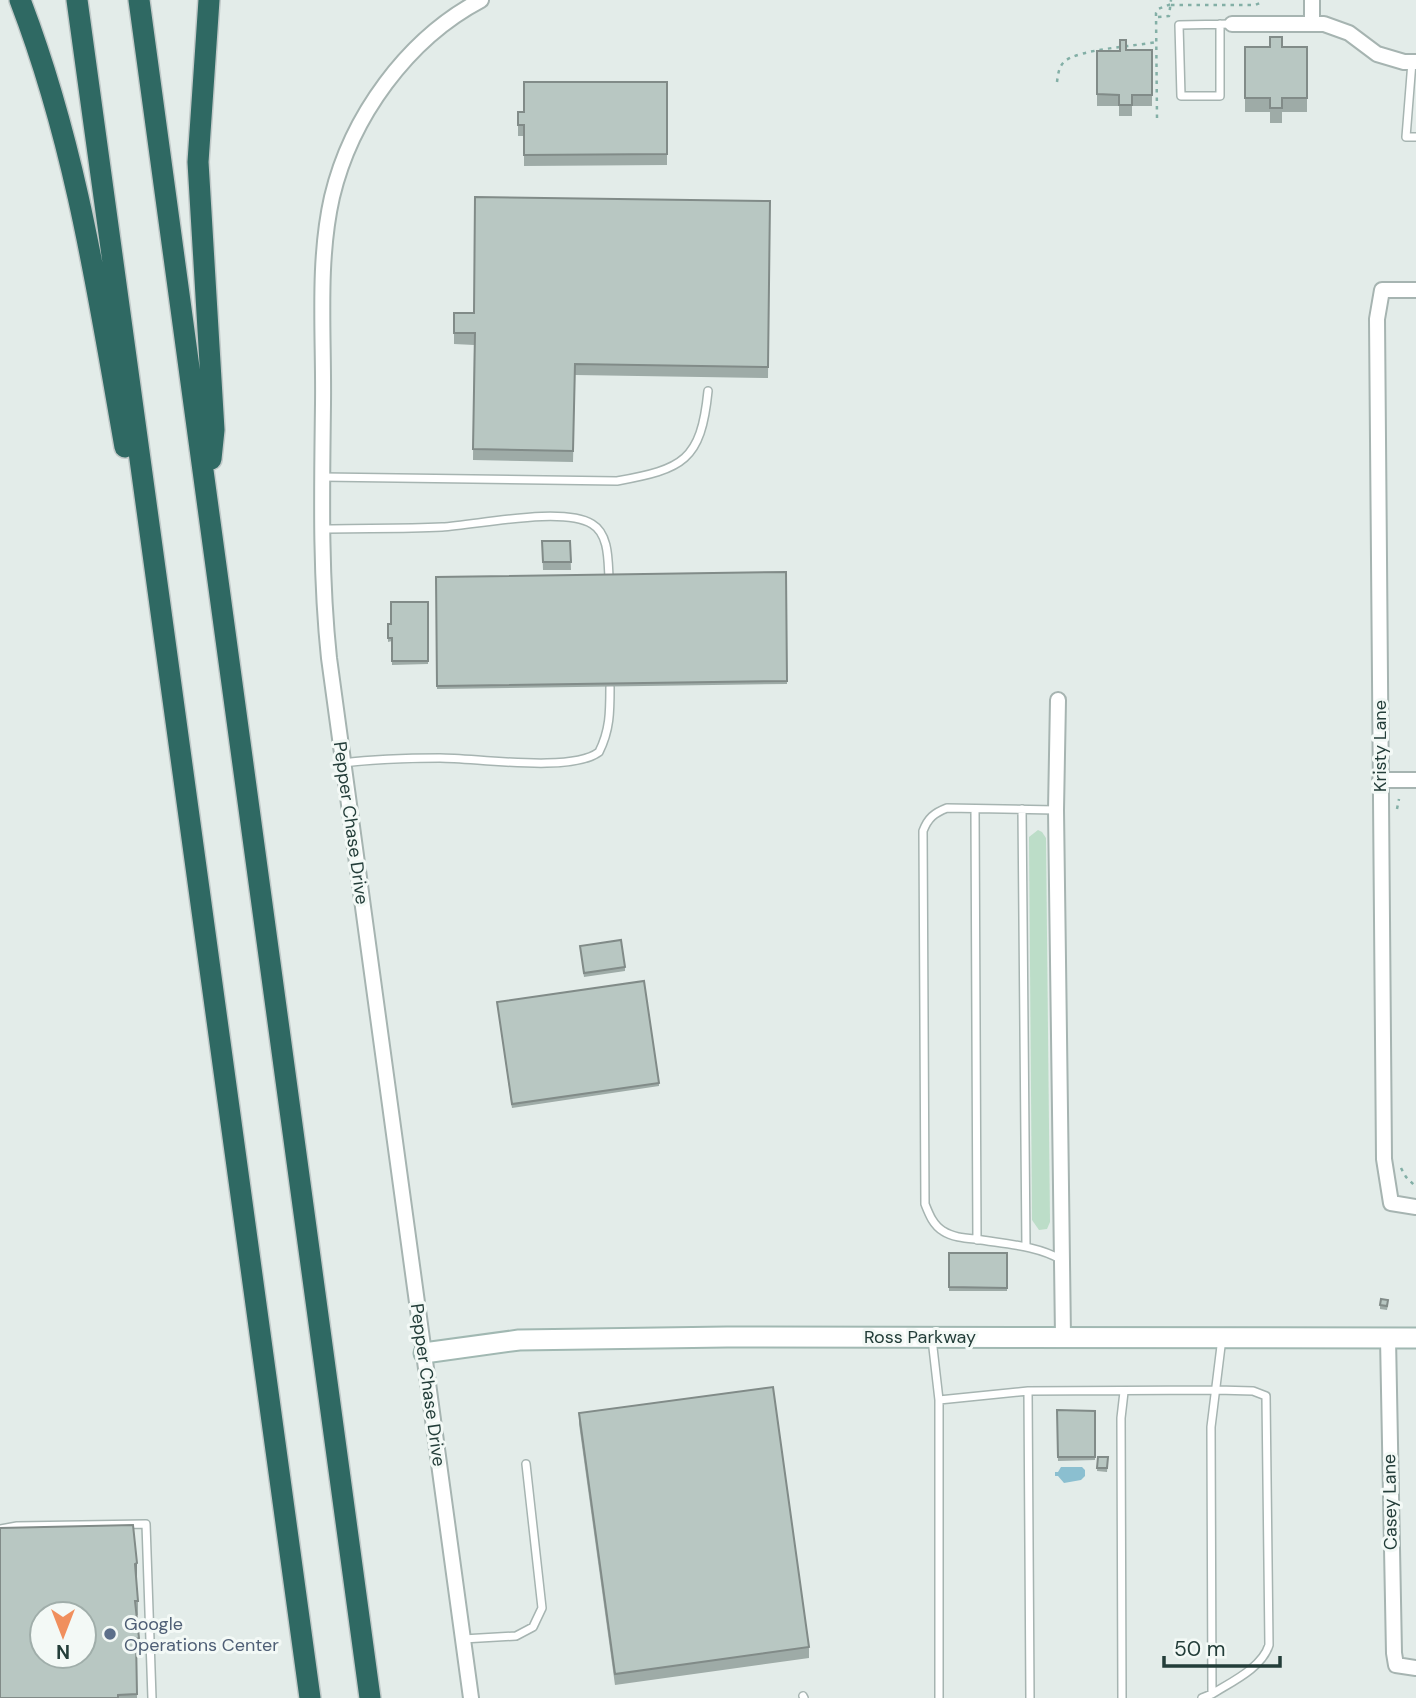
<svg xmlns="http://www.w3.org/2000/svg" width="1416" height="1698" font-family="'DM Sans',sans-serif">
<rect width="100%" height="100%" fill="#e3ece9"/>
<path fill="#bcddc8" d="M1038,830l4,2 4,6 4,384 -3,7 -8,1 -7,-10 -3,-383z"/>
<path fill="#8bbfd0" d="M1061,1467h21l3,3v6l-4,4 -17,3 -6,-7h-3v-4h3z"/>
<g fill="none" stroke-linecap="round" stroke-linejoin="round">
<g stroke="#a6b4b1" stroke-width="10">
<path id="lane" d="M1220,24v72h-39l-2,-71 53,-1
M1412,62l-6,75h10
M322,477l295,4c66,-12 84,-20 91,-90
M323,529c40,-1 79,0 119,-2 36,-2 120,-21 150,-3 17,10 16,36 17,54
M343,763c32,-4 65,-5 97,-5 37,0 131,15 159,-6 11,-22 11,-40 11,-65
M975,809l2,431
M1022,809l4,438
M1056,810l-109,-2c-13,5 -19,10 -24,23l2,373c4,10 8,21 18,27 9,6 21,7 32,8 29,5 61,6 87,21
M932,1339l7,61v298
M1028,1391l2,307
M939,1400l89,-9 189,-1 36,1 13,5 3,249c-7,23 -38,37 -57,49
M0,1529l17,-3 129,-2 6,174
M463,1639l53,-3 17,-9 9,-19 -16,-144
M803,1696l1,2
M1122,1698l-1,-280 3,-26
M1202,1698l10,-4 -1,-267 11,-89"/>
</g>
<g stroke="#a6b4b1" stroke-width="18">
<path id="street" d="M1312,23v-23
M1232,24h92l25,9 28,21 27,8h12
M1416,290h-34l-5,29 7,840 7,44 25,4
M1058,700l-2,110 7,527
M1380,780h36
M1388,1338l6,315 2,12 20,3
M471,1698l-142,-1040c-9,-85 -7,-170 -6,-254 1,-68 -6,-141 9,-207 19,-80 75,-158 149,-197"/>
</g>
<g stroke="#a1b8b2" stroke-width="23">
<path id="secondary" d="M424,1353l95,-13 208,-3 689,1"/>
</g>
<g stroke="#c1c9c8" stroke-width="24">
<path id="highway" d="M20,0c56,146 78,294 105,447
M77,0l233,1698
M139,0l231,1698
M209,0l-11,162 16,268 -3,29"/>
</g>
<path stroke="#83afa6" stroke-width="2.5" stroke-dasharray="3.5 5" stroke-linecap="butt" d="M1171,5h84l5,-2 1,-3
M1158,17l11,-1 2,-16
M1057,82c1,-8 2,-16 8,-21 15,-12 71,-15 92,-19
M1157,118l-1,-105 2,-4 13,-5
M1397,809l2,-10
M1401,1168l5,9 10,10"/>
<use href="#lane" stroke="#fff" stroke-width="7"/>
<use href="#street" stroke="#fff" stroke-width="14"/>
<use href="#secondary" stroke="#fff" stroke-width="19"/>
<use href="#highway" stroke="#2f6963" stroke-width="21"/>
</g>
<path fill="#9eaba7" d="M1245,47h62v65h-25v11h-12v-11h-25z
M1152,50v56h-20v10h-13v-10h-22v-55z
M667,82v83l-143,1v-30h-6v-24h6z
M770,201l-2,177 -193,-3 -2,87 -100,-2 1,-115 -20,-1v-11l20,-20z
M542,541h28l1,29h-28z
M786,572l1,112 -350,5 -1,-112z
M428,602v62l-36,1v-24l-4,1v-18h3z
M580,946l45,21v4l-41,6z
M497,1002l162,81v3l-147,22z
M949,1253h58v38h-58z
M1388,1304l-1,6 -7,-1v-4z
M1057,1410l38,1v49l-37,1z
M579,1413l230,234v11l-194,27 -36,-261z
M1098,1457h10l-1,15 -10,-1z
M0,1528l137,50h-1l2,23v14l-2,1 3,37 -3,1 1,44h-137z"/>
<path fill="#818b88" d="M137,1563v15h-2v-14z
M139,1638v15l-3,1v-15z"/>
<path fill="#b8c7c2" stroke="#818b88" stroke-width="2" fill-rule="evenodd" d="M1270,37h12v10h25v51h-25v10h-12v-10h-25v-51h25z
M1120,40h6v10h26v45h-20v10h-13v-10l-22,-1v-43h23z
M524,82h143v72l-143,1v-30h-6v-13h6z
M475,197l295,4 -2,166 -193,-3 -2,87 -100,-2 2,-116h-21v-20h20z
M542,541h28l1,21h-28z
M786,572l1,109 -350,5 -1,-109z
M391,602h37v59h-36v-23h-4v-14h3z
M621,940l4,27 -41,6 -4,-27z
M644,981l15,102 -147,21 -15,-102z
M949,1253h58v35l-58,-1z
M1381,1299l7,1 -1,6 -7,-1z
M773,1387l36,260 -194,27 -36,-261z
M1057,1410l38,1v46h-37z
M1098,1457h10l-1,11h-10z
M133,1525l4,38 -2,1 3,37h-3l4,37 -3,1 1,55 -19,1v3h-118v-170zM42,1614h42v42h-42z"/>
<circle fill="#5c6f8a" stroke="#f3f9f6" stroke-width="2.5" cx="110" cy="1634" r="7"/>
<g text-anchor="middle" stroke-width="6" stroke-linejoin="round" paint-order="stroke">
<g font-size="18" fill="#233d39" stroke="#f3f9f6">
<text transform="translate(1380 746) rotate(-90)" y="6">Kristy Lane</text>
<text transform="translate(351 823) rotate(82)" y="6">Pepper Chase Drive</text>
<text x="920" y="1343">Ross Parkway</text>
<text transform="translate(428 1385) rotate(82)" y="6">Pepper Chase Drive</text>
<text transform="translate(1390 1502) rotate(-91)" y="6">Casey Lane</text>
</g>
<g font-size="18" fill="#4e5e75" stroke="#f3f9f6" text-anchor="start">
<text x="124" y="1630">Google<tspan x="124" dy="21">Operations Center</tspan></text>
</g>
</g>
<g transform="translate(63 1635) rotate(180)"><circle r="33" fill="#f3f9f6" stroke="#a0aeaa" stroke-width="2"/>
<path d="M0-5L12 26L0 18L-12 26Z" fill="#f08f5d"/>
<text y="-10" font-size="19" font-weight="bold" text-anchor="middle" fill="#233d39">N</text>
</g>
<path d="M1164 1656v10h116v-10" fill="none" stroke="#233d39" stroke-width="3.5"/>
<text x="1174" y="1656" font-size="21" fill="#233d39" stroke="#f3f9f6" stroke-width="5" paint-order="stroke">50 m</text>
</svg>
